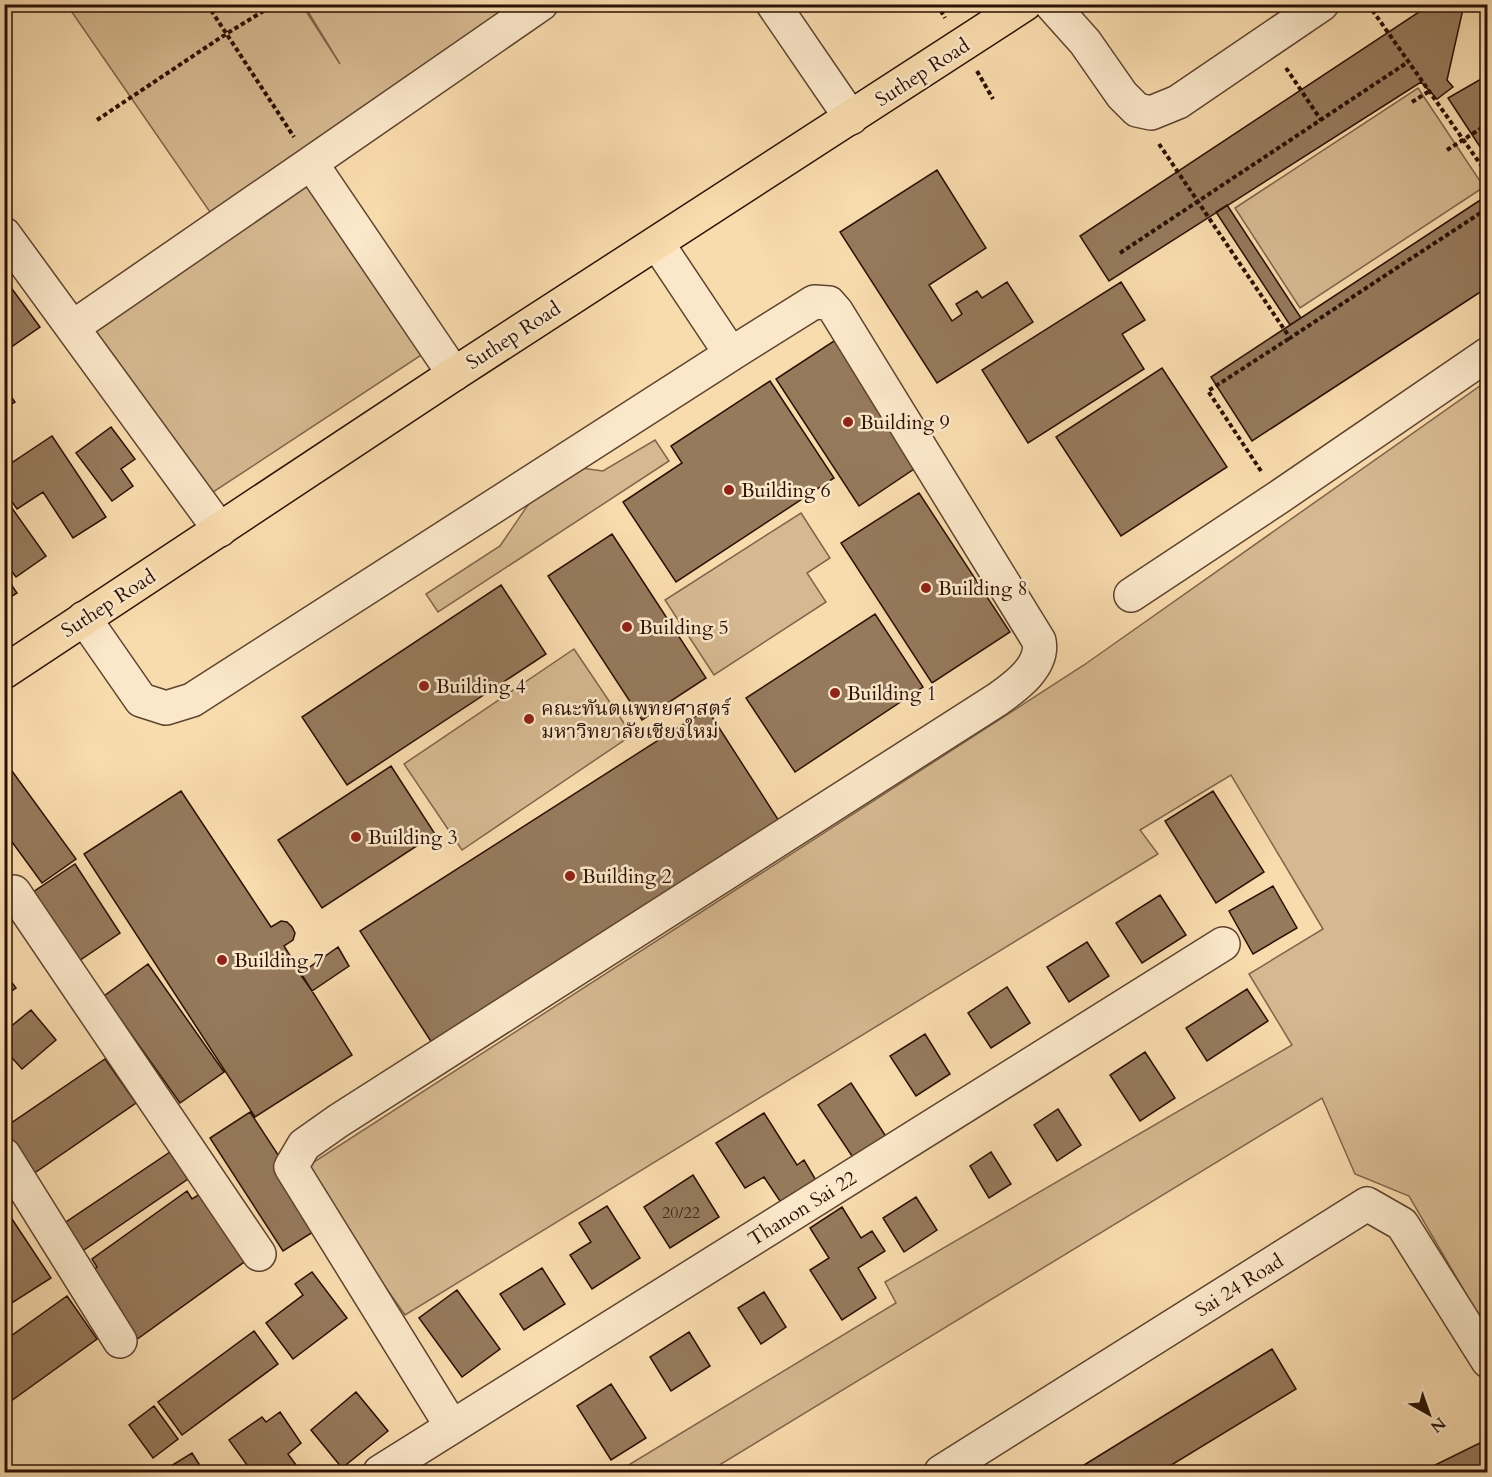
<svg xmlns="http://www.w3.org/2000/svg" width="1492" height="1477" font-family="Cardo,'Noto Serif Thai',serif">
<rect width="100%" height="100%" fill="#f9dcae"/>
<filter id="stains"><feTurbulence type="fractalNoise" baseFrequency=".00333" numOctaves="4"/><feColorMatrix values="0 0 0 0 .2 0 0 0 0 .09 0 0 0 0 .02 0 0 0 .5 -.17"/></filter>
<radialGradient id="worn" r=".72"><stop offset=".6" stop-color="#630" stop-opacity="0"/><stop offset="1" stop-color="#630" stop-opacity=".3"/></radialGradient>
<path fill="#d6b991" stroke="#80644a" stroke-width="1.5" d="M535,4l-224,159 124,183 -234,154 -128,-173 146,-102 -152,-220h235l38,59 -36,-59z
M1418,88l66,99 -184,121 -65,-100z
M1487,381v949l-78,-134 -54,-22 -33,-76 -614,374h-91l279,-169 -11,-21 407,-237 -43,-71 74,-45 -92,-154 -91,55 18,24 -753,461 -102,-146 781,-504z
M655,440l14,21 -231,151 -12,-18 74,-48 32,-47 49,-31 22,3z
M801,513l29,45 -23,15 19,29 -112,73 -49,-75z
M574,649l58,86 -170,115 -58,-86z"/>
<path fill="#967a5c" stroke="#2b1004" stroke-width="1.5" d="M1431,4h10l22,5 -16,71 6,7 -16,12 -16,-17 -312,199 -29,-45z
M1488,75v84l-40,-61z
M937,170l49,78 -57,37 23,36 10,-7 -6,-10 21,-13 5,7 25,-16 26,40 -96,61 -97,-151z
M1488,195v92l-236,154 -41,-64z
M1227,205l74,113 -11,7 -74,-113z
M4,278l36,49 -36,25z
M1121,282l24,38 -23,14 22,35 -116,74 -46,-73z
M837,339l83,126 -61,41 -83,-127z
M1162,368l65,99 -106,69 -65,-99z
M770,381l64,97 -158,104 -53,-80 59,-39 -11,-17z
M4,387l11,15 -11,7z
M111,427l24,32 -14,10 12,17 -21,15 -36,-48z
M52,436l54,81 -33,21 -30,-46 -26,17 -13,-19v-22z
M919,493l91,139 -78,51 -91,-140z
M4,497l42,59 -30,21 -12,-16z
M612,534l94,144 -64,42 -94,-144z
M4,574l13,19 -13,8z
M501,585l45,69 -199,131 -45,-68z
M875,614l48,73 -128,85 -49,-74z
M707,709l72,112 -347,222 -72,-112z
M4,760l72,99 -34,24 -38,-52z
M391,766l44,68 -113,74 -44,-68z
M181,791l90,136 10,-6 6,1 5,5 3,6 -2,7 -9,6 68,109 -97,62 -171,-263z
M1213,791l51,81 -48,31 -51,-82z
M75,864l45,69 -50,34 -46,-69z
M1273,886l24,42 -44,26 -24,-43z
M1160,895l26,40 -44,28 -26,-40z
M1087,942l22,34 -40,26 -22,-35z
M338,947l11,19 -37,25 -12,-17z
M148,964l76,108 -44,31 -76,-107z
M4,972l12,16 -12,8z
M1007,987l23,36 -39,25 -23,-35z
M1247,989l21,32 -61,40 -21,-33z
M31,1010l25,30 -34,29 -18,-20v-17z
M925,1034l25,40 -34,22 -26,-40z
M1145,1052l30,46 -35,23 -30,-46z
M105,1059l31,44 -103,71 -29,-41v-5z
M851,1083l36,55 -33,21 -36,-54z
M1058,1109l23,36 -24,16 -23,-36z
M250,1112l74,113 -41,26 -73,-113z
M764,1113l33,52 7,-5 13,22 -35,22 -18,-27 -19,11 -29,-45z
M170,1152l18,27 -107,73 -18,-28z
M991,1152l20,32 -22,14 -19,-32z
M693,1175l26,42 -49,31 -26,-41z
M187,1191l5,8 8,-5 47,66 -111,80 -47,-67 8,-6 -5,-8z
M916,1197l21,33 -33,22 -21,-34z
M607,1206l33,52 -48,31 -22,-34 21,-13 -12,-19z
M4,1207l47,71 -47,30z
M842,1207l19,31 11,-7 13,20 -27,17 18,30 -34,22 -32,-50 19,-12 -19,-30z
M542,1268l23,36 -41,26 -24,-36z
M312,1272l35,46 -54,41 -27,-36 37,-28 -8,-11z
M457,1290l43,59 -38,28 -43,-59z
M764,1292l22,35 -25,17 -23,-36z
M67,1296l30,43 -86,62 -7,-9v-51z
M254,1331l24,33 -96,71 -24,-33z
M689,1332l21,34 -39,25 -21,-34z
M1272,1349l24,40 -136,83h-71l-5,-7z
M611,1384l35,54 -35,22 -34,-54z
M356,1392l32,39 -46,37 -31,-38z
M154,1406l24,33 -25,19 -24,-33z
M280,1412l21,31 -13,11 13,18h-49l-23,-32 33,-23 4,5z
M1488,1439v33h-67z
M192,1453l12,19h-43z"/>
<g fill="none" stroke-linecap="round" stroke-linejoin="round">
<g stroke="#5e432e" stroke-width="36">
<path id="minor" d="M773,4l78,114
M1051,4l34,38 37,53 15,15 14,3 27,-11 144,-98
M311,163l230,-159
M4,234l216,296
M73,327l238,-164 143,211
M1131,595l148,-98 209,-143
M84,618l57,82 25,8 26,-8 539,-346
M4,898l10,-6 245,362
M4,1155l116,186
M452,1427l-161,-260 13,-22 34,-24 660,-422c18,-13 46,-33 41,-58l-203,-330 -7,-8 -15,-1 -83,52 -74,-111
M380,1472l843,-528
M941,1472l426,-268 35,20 86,137"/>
</g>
<g stroke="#2b1004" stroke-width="36">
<path id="major" d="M4,672l450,-298 571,-370"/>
</g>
<path stroke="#2b1004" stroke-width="4" stroke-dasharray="4.5 3" stroke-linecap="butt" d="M207,4l87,133
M937,4l8,14
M1368,4l120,171
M1286,68l35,52
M977,71l16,28
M1412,102l16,-10
M97,120l129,-86 49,-30
M1159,144l131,194 198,-130
M1447,150l41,-26
M1120,253l288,-191
M1261,471l-53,-80 82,-53"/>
<use href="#minor" stroke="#fbe8ca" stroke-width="33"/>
<use href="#major" stroke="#f9dcae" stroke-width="33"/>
</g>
<g fill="#8f2418" stroke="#fbe8ca" stroke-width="2">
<circle cx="848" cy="422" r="6"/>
<circle cx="729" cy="490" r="6"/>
<circle cx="926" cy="588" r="6"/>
<circle cx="627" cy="627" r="6"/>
<circle cx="424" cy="686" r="6"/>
<circle cx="835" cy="693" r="6"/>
<circle cx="529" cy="719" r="6"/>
<circle cx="356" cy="837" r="6"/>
<circle cx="570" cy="876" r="6"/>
<circle cx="222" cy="960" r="6"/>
</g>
<g text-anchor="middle" stroke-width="5" stroke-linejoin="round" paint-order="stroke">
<g font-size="16" fill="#462a1a">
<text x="681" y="1218">20/22</text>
</g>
<g font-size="20" fill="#2b1004" stroke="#fbe8ca">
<text transform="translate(922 72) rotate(-33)" y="7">Suthep Road</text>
<text transform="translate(513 335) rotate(-33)" y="7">Suthep Road</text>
<text transform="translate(108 603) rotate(-33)" y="7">Suthep Road</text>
<text transform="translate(802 1208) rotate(-32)" y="7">Thanon Sai 22</text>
<text transform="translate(1239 1285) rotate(-32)" y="7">Sai 24 Road</text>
</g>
<g font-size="20" fill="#2b1004" stroke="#fbe8ca" text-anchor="start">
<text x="860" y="429">Building 9</text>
<text x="741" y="497">Building 6</text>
<text x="938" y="595">Building 8</text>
<text x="639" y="634">Building 5</text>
<text x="436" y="693">Building 4</text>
<text x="847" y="700">Building 1</text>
<text x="541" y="715">คณะทันตแพทยศาสตร์<tspan x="541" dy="23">มหาวิทยาลัยเชียงใหม่</tspan></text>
<text x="368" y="844">Building 3</text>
<text x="582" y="883">Building 2</text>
<text x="234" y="967">Building 7</text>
</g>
</g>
<rect width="1492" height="1477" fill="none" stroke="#f9dcae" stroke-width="24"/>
<rect x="6" y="6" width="1480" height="1465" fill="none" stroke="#2b1004" stroke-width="3"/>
<rect x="12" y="12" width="1468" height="1453" fill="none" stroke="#2b1004" stroke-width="1.5"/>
<g transform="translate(1429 1414) rotate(140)" stroke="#fbe8ca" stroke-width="4.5" paint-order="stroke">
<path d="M0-4.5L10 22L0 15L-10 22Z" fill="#2b1004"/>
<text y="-9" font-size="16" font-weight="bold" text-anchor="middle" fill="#2b1004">N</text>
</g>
<rect width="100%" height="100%" filter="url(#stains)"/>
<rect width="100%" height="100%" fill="url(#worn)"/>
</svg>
